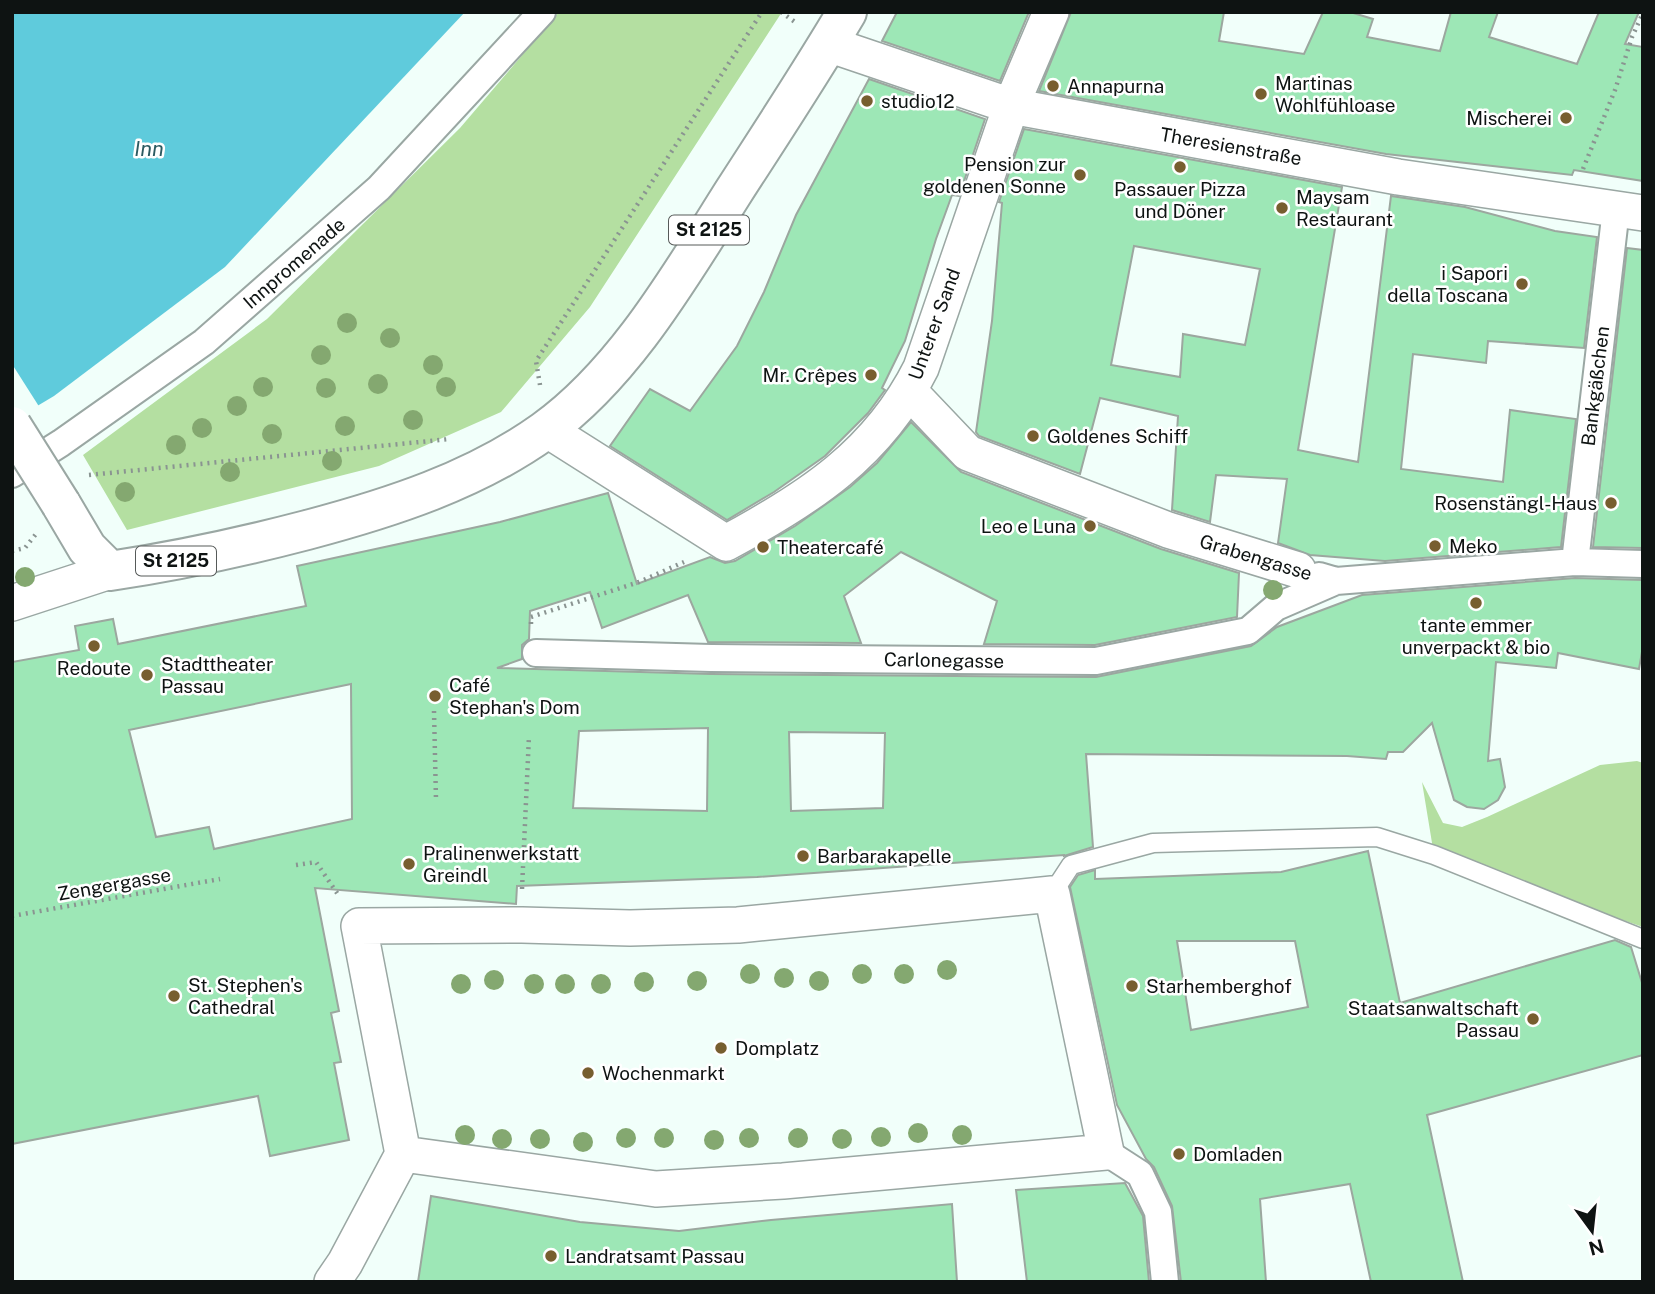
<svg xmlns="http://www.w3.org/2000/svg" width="1655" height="1294" font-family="'Public Sans',sans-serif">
<rect width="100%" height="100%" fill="#f1fffa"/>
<path fill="#b4dfa1" d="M559,12h223l-192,295 -89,105 -122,54 -252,64 -44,-75 184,-136 193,-191z
M1637,761l6,2v164l-209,-72 -12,-73 21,41 19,4 25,-10 113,-52z"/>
<path fill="#5fcbdc" d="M12,12h453l-240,255 -171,129 -42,25z"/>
<path fill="#f1fffa" d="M12,364l28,44 -28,17z"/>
<path fill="#9de7b6" stroke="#9ca79f" stroke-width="2" fill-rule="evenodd" d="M897,12h132l-29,69 -118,-40z
M1071,12h153l-5,29 85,13 19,-42h27l23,7 -6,18 73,14 11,-39h47l-9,25 88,27 22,-52h40l-14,32 18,3v134l-69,-11 -2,5 -186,-21 -347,-63z
M869,79l116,40 -26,77 -7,-1 -16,44 -31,102 -23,47 3,2 -17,23 -43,43 -51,36 -47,28 -117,-74 40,-57 40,22 47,-65 27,-54 32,-77z
M1024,129l318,58 -44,263 60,12 33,-266 74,11 90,24 42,6 -13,111 -96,-7 -2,22 -73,-9 -12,115 102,13 7,-72 66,9 -15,128 -176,14 -75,-6 -32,-12 9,-64 -71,-4 -6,47 -35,-11 -3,-1 6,-94 -78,-18 -20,76 -101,-38 -3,-4 16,-111 10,-118 -3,-1zM1134,246l126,23 -15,76 -62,-11 -3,43 -69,-12z
M1627,248l16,2v298l-50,-1z
M911,422l50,50 200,77 78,24 -2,44 -142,28 -111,-1 13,-43 -96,-49 -57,44 17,47 -153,-1 -20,-47 -86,33 -12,-36 -60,19 -1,28 -7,6v14l-25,9 214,6 385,3 155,-31 26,-19 85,-32 213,-17 68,2v66l-4,23 -81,-16 -2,15 -60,-6 -8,99 12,-2 5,28 -7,13 -14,9 -17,-2 -13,-7 -22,-77 -29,29h-15l-2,7 -39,-3 -261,-2 7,93 -29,9v-1l-307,22 -240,9 -1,18 -201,-16 24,123 -8,2 10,49 -7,1 15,77 -79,16 -12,-60 -246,48v-482l67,-12 -4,-24 38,-7 5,25 188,-38 -9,-40 203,-44 108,-29 29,91 73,-27 15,6 10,-2 60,-35 55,-39 27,-24zM351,684l1,135 -138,30 -5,-22 -53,10 -27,-107zM708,728l-1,83 -134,-3 6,-77zM789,732l96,1 -2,75 -92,3z
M1368,851l32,152 215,-63 16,7 12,39v69l-216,60 36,167h-92l-21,-98 -90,15 6,83h-85l-9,-76 -18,-39 -8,-8 -29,-54 -47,-218 8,-12 17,-5v9l186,-7zM1177,941h118l13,66 -117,23z
M1125,1183l18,33 6,66h-122l-11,-92z
M431,1196l149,26 99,9 92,-11 181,-16 5,78h-539z"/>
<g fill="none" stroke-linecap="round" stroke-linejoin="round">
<g stroke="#9aa7a3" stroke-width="21">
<path id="service" d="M1052,894l19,-29 82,-22 224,-6 57,18 209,84"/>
</g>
<g stroke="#9aa7a3" stroke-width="30">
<path id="pedestrian" d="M12,474l49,-31 143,-101 175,-154 163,-176
M1575,562l41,-353
M1319,576l17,5 239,-19 68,2
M536,653l175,5 385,3 152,-30 28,-24 60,-26
M1106,1152l34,22 18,38 7,70"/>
</g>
<g stroke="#9aa7a3" stroke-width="38">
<path id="minor" d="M828,44l183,62 387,71 245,36
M909,391l59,62 200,77 130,40
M546,429l180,114c82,-44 152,-89 195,-175l90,-262 40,-94
M12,603l98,-32
M332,1282l13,-19 58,-109 -44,-228 163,-1 108,3 108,-3 314,-31 54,258 -323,29 -127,8 -253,-35"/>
</g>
<g stroke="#9aa7a3" stroke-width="42">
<path id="primary" d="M61,504l26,44 23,23c67,-10 132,-24 197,-41 83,-22 167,-49 237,-99 81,-58 138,-158 190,-240 38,-59 77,-118 113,-179"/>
</g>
<path stroke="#8a9491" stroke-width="4.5" stroke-dasharray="2 5" stroke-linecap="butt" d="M781,12l14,10
M1583,169l32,-79 17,-53 11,-24
M540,385l-4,-24 226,-349
M89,475l361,-36
M12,551l13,-3 11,-14
M531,624v-7l108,-35 45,-20
M434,711l2,89
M296,865l20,-3 23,34
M522,889l7,-153
M12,916l208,-37"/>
<use href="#service" stroke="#fff" stroke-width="18"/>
<use href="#pedestrian" stroke="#fff" stroke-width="26"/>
<use href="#minor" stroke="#fff" stroke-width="35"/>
<use href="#primary" stroke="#fff" stroke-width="38"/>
<g stroke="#9aa7a3" stroke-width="42" stroke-linecap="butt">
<path id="primary-bridge" d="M12,426l49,78"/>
</g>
<use href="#primary-bridge" stroke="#fff" stroke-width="38"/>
</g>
<g fill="#84a870">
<circle cx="347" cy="323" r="10"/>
<circle cx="390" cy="338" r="10"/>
<circle cx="321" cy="355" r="10"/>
<circle cx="433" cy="365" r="10"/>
<circle cx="378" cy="384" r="10"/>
<circle cx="263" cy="387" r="10"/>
<circle cx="446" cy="387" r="10"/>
<circle cx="326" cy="388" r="10"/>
<circle cx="237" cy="406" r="10"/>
<circle cx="413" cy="420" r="10"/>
<circle cx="345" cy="426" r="10"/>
<circle cx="202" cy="428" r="10"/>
<circle cx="272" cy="434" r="10"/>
<circle cx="176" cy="445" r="10"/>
<circle cx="332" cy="461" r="10"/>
<circle cx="230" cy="472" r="10"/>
<circle cx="125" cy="492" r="10"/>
<circle cx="25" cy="577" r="10"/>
<circle cx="1273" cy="590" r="10"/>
<circle cx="947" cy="970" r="10"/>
<circle cx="750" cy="974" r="10"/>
<circle cx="862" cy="974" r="10"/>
<circle cx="904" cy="974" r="10"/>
<circle cx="784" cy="978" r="10"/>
<circle cx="494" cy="980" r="10"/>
<circle cx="697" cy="981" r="10"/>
<circle cx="819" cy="981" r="10"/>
<circle cx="644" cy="982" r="10"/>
<circle cx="461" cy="984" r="10"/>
<circle cx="534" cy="984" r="10"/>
<circle cx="565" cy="984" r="10"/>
<circle cx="601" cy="984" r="10"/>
<circle cx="918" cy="1133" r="10"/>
<circle cx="465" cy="1135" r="10"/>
<circle cx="962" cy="1135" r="10"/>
<circle cx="881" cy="1137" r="10"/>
<circle cx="626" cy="1138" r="10"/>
<circle cx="664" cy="1138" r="10"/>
<circle cx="749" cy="1138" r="10"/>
<circle cx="798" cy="1138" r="10"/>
<circle cx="502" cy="1139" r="10"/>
<circle cx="540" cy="1139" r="10"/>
<circle cx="842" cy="1139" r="10"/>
<circle cx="714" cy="1140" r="10"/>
<circle cx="583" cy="1142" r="10"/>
</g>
<g fill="#775e2f" stroke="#fff" stroke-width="2.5">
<circle cx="1053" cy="86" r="7"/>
<circle cx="1261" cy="94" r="7"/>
<circle cx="867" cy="101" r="7"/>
<circle cx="1566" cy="118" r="7"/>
<circle cx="1180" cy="167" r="7"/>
<circle cx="1080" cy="175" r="7"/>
<circle cx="1282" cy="208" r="7"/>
<circle cx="1522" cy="284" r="7"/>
<circle cx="871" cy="375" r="7"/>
<circle cx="1033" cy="436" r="7"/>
<circle cx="1611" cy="503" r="7"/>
<circle cx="1090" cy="526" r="7"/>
<circle cx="1435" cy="546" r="7"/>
<circle cx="763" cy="547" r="7"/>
<circle cx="1476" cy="603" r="7"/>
<circle cx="94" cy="646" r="7"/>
<circle cx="147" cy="675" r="7"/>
<circle cx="435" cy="696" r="7"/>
<circle cx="803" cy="856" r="7"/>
<circle cx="409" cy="864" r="7"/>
<circle cx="1132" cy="986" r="7"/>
<circle cx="174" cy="996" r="7"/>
<circle cx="1533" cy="1019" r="7"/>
<circle cx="721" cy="1048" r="7"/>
<circle cx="588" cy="1073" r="7"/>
<circle cx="1179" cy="1154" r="7"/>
<circle cx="551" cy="1256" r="7"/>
</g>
<g text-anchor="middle" stroke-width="5" stroke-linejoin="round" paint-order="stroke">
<g fill="#fff" stroke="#565a59" stroke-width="2">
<rect x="669" y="215.5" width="80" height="29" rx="5"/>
<rect x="136" y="546.5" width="80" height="29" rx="5"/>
</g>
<g font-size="18" font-weight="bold" fill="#0e1312">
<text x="709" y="236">St 2125</text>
<text x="176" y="567">St 2125</text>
</g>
<g font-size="19" fill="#0e1312" stroke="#fff" text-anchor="start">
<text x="1275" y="90">Martinas<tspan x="1275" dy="22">Wohlfühloase</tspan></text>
<text x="1067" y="93">Annapurna</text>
<text x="881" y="108">studio12</text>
<text x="1552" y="125" text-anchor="end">Mischerei</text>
<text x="1066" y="171" text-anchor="end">Pension zur<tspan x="1066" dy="22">goldenen Sonne</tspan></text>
<text x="1180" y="196" text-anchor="middle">Passauer Pizza<tspan x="1180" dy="22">und Döner</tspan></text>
<text x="1296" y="204">Maysam<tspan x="1296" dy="22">Restaurant</tspan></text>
<text x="1508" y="280" text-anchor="end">i Sapori<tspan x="1508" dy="22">della Toscana</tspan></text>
<text x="857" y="382" text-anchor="end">Mr. Crêpes</text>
<text x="1047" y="443">Goldenes Schiff</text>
<text x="1597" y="510" text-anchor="end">Rosenstängl-Haus</text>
<text x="1076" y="533" text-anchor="end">Leo e Luna</text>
<text x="1449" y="553">Meko</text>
<text x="777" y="554">Theatercafé</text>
<text x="1476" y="632" text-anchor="middle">tante emmer<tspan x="1476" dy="22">unverpackt &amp; bio</tspan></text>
<text x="161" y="671">Stadttheater<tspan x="161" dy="22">Passau</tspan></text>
<text x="94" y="675" text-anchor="middle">Redoute</text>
<text x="449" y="692">Café<tspan x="449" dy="22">Stephan's Dom</tspan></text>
<text x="423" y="860">Pralinenwerkstatt<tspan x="423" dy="22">Greindl</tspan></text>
<text x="817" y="863">Barbarakapelle</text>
<text x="188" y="992">St. Stephen's<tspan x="188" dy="22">Cathedral</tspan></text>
<text x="1146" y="993">Starhemberghof</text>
<text x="1519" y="1015" text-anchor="end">Staatsanwaltschaft<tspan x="1519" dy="22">Passau</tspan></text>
<text x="735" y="1055">Domplatz</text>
<text x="602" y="1080">Wochenmarkt</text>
<text x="1193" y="1161">Domladen</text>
<text x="565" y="1263">Landratsamt Passau</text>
</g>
<g font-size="19" fill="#0e1312" stroke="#fff">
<text transform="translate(1231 146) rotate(10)" y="7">Theresienstraße</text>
<text transform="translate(294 263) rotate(-41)" y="7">Innpromenade</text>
<text transform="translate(934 324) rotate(-70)" y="7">Unterer Sand</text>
<text transform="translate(1595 386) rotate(-83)" y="7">Bankgäßchen</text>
<text transform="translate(1256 557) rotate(17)" y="7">Grabengasse</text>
<text transform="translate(944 660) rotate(1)" y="7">Carlonegasse</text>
<text transform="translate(114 884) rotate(-10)" y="7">Zengergasse</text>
</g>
<g font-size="21" font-style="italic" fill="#2c5b62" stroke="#fff">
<text x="149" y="156">Inn</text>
</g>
</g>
<rect width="1655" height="1294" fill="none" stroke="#0e1312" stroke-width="28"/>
<g transform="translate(1592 1231) rotate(165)" stroke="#ffffff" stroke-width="5" paint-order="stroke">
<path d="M0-5L12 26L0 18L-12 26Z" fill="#0e1312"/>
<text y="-10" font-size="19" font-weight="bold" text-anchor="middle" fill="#0e1312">N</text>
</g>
</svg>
